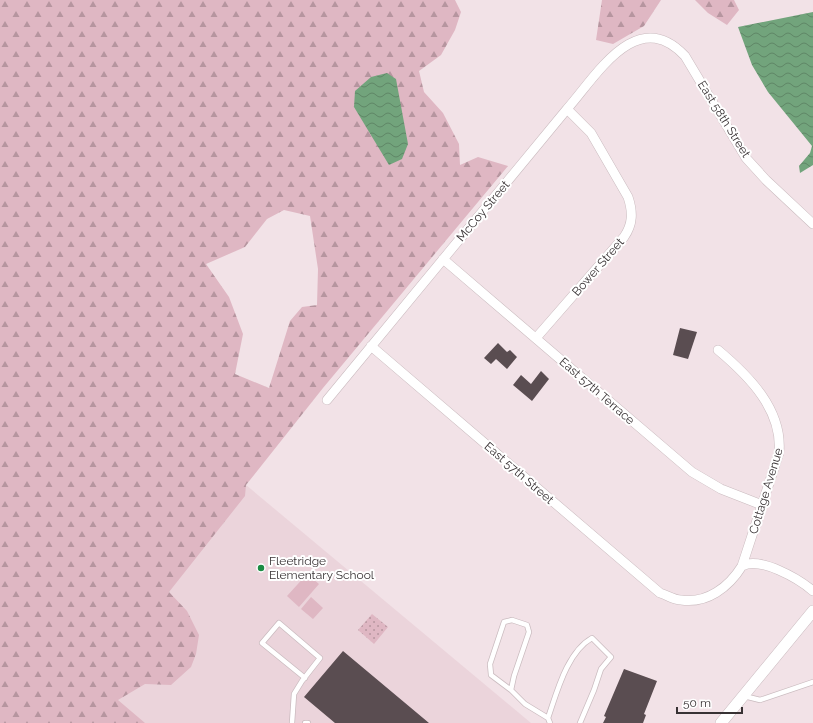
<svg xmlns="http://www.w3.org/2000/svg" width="813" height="723" font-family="Raleway,sans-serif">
<defs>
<pattern id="forest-firs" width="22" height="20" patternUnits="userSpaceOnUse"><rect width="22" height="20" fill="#dfb7c3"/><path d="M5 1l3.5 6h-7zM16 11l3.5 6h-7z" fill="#b6959f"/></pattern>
<pattern id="park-dots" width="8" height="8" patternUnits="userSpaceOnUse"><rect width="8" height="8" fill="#dfb7c3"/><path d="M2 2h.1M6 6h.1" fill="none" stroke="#b6959f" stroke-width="1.8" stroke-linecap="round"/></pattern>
<pattern id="water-waves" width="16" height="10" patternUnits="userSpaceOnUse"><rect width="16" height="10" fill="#72a47c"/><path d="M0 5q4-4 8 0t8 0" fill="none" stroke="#5f8666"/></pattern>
</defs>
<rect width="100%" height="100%" fill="#f2e2e7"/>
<path fill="#ebd4db" d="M246,485l285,238h-410l-41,-36z"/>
<path fill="url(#forest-firs)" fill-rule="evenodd" d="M0,0h455l6,12 -6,18 -14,25 -22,16 5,21 19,21 16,31 1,21 18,-8 30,9 -185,222 -77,97 -1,11 -76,96 18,19 12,24 -3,19 -5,13 -20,18 -26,-1 -27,16 27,23h-145zM284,210l26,6 8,53 -1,36 -15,2 -12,14 -21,67 -34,-14 8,-40 -14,-37 -23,-33 39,-17 22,-28z
M602,0h59l-17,26 -31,18 -17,-4z
M695,0h39l5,10 -12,15 -19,-12z"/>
<path fill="url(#park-dots)" d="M372,614l16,13 -14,17 -16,-14z"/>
<path fill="#dfb7c3" d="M307,574l12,10 -20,23 -12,-11z
M311,597l12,11 -10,11 -12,-10z"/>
<path fill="url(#water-waves)" d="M813,12v153l-13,8 -1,-7 11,-13 2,-7 -44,-54 -16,-27 -14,-38z
M387,73l9,6 12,65 -6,15 -13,6 -35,-58 1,-16 16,-14z"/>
<path fill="#5a4d51" d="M680,328l17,4 -9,27 -15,-4z
M498,343l9,9 3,-2 7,7 -10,12 -11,-10 -5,5 -7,-6z
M541,371l8,8 -17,22 -19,-16 8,-10 10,9z
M343,651l86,72h-94l-31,-26z
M624,669l33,12 -13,33 2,1 -3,8h-40l3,-6 -2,-1z"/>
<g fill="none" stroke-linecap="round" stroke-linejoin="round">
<g stroke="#cabbbf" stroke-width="6">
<path id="service" d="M511,690l-20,-15 -1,-11 14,-42 8,-2 15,5 2,7 -15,44 -3,14 14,14 23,14
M744,696l16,4 53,-18
M292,723l2,-29 8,-13 18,-23 -41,-35 -17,20 43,35
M305,723h3
M550,723l-2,-5c9,-26 19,-66 44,-80l19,19 -10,12 -7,21 -14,33"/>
</g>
<g stroke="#cabbbf" stroke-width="10">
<path id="minor" d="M443,259l249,213 29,17 41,16
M536,338l88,-101c9,-13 9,-25 4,-40l-37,-64 -24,-24
M371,346l289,247c7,2 14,7 21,7 26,4 48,-13 61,-34l37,-113c4,-43 -30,-77 -61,-103
M327,400l240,-291c30,-34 70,-104 118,-53l61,102 20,22 47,44
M742,566c18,-10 57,13 71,25"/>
</g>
<g stroke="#cabbbf" stroke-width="12">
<path id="tertiary" d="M721,723l92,-112"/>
</g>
<use href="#service" stroke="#fff" stroke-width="4.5"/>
<use href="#minor" stroke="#fff" stroke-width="9"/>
<use href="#tertiary" stroke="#fff" stroke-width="11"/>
</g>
<circle fill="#1c8c44" stroke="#fff" stroke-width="1.5" cx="261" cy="568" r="4"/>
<g text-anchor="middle" stroke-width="4" stroke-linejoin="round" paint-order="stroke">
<g font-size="12" fill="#383234" stroke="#fff">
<text transform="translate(724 119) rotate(58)" y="4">East 58th Street</text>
<text transform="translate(483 211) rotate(-50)" y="4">McCoy Street</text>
<text transform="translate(598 267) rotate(-49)" y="4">Bower Street</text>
<text transform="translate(597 391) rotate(41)" y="4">East 57th Terrace</text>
<text transform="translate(519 473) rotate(41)" y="4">East 57th Street</text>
<text transform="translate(766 491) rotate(-73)" y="4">Cottage Avenue</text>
</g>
<g font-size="12" fill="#383234" stroke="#fff" text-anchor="start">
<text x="269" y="565">Fleetridge<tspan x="269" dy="14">Elementary School</tspan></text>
</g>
</g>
<path d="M677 707v6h65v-6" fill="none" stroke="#383234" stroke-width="2"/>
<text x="683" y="707" font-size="12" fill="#383234" stroke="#ffffff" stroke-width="3" paint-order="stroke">50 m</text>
</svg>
